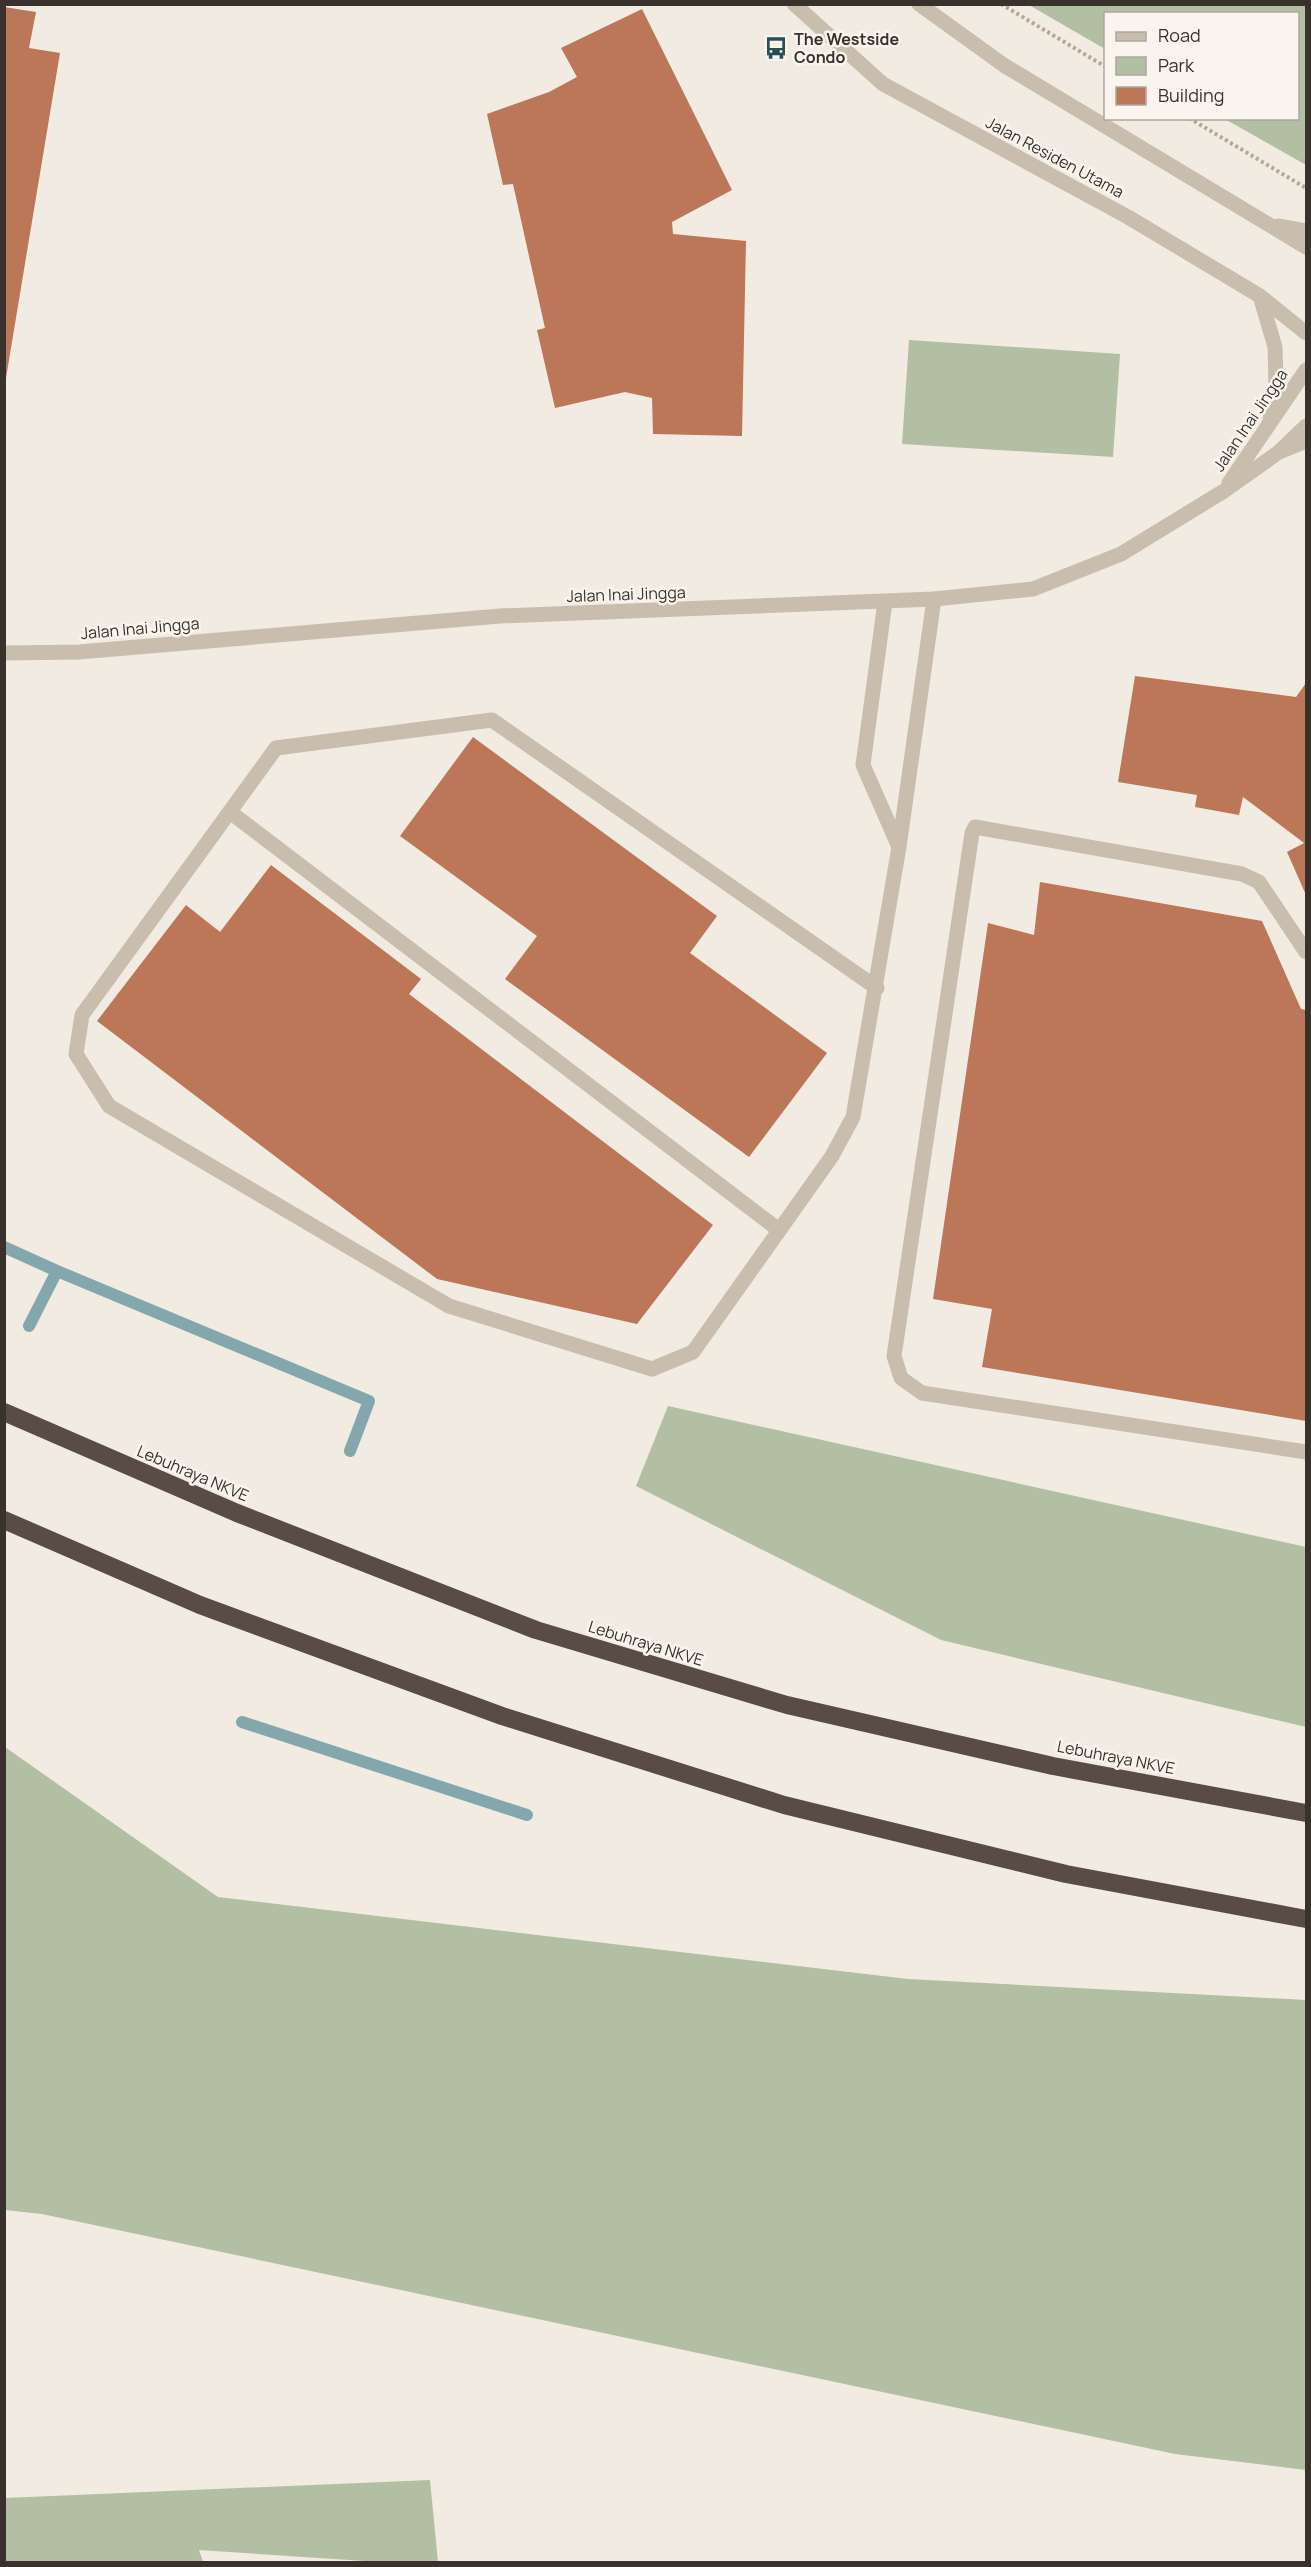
<svg xmlns="http://www.w3.org/2000/svg" width="1311" height="2567" font-family="Manrope,sans-serif">
<rect width="100%" height="100%" fill="#f1ebe2"/>
<path fill="#b3bfa3" d="M1029,5h277v160l-81,-46 73,-1v-104h-192l-1,35z
M909,340l211,14 -7,103 -211,-13z
M668,1406l638,141v180l-365,-87 -305,-154z
M5,1747l213,150 690,82 398,21v470l-131,-16 -1133,-240 -37,-4z
M430,2480l8,82h-58l-181,-12 4,12h-198v-64z"/>
<g fill="none" stroke-linecap="round" stroke-linejoin="round">
<path stroke="#83a7ac" stroke-width="12" d="M4,1247l53,24 312,130 -19,50
M29,1326l28,-55
M242,1722l285,93"/>
</g>
<path fill="#bb7757" d="M4,7l32,5 -7,36 31,5 -54,325z
M642,9l90,181 -60,32 1,12 73,7 -4,195 -89,-2 -1,-36 -27,-6 -70,16 -18,-78 8,-2 -32,-144 -10,1 -16,-71 62,-22 28,-15 -16,-29z
M1135,676l161,21 10,-14v212l-19,-43 17,-9 -61,-46 -4,18 -44,-8 2,-12 -79,-13z
M473,737l244,179 -27,37 137,100 -78,104 -244,-178 32,-43 -137,-100z
M271,865l150,114 -12,15 304,231 -76,99 -200,-45 -340,-258 89,-116 34,27z
M1040,882l222,39 39,88 5,1v411l-324,-54 10,-58 -59,-10 55,-376 46,12z"/>
<g fill="none" stroke-linecap="round" stroke-linejoin="round">
<path stroke="#b5a798" stroke-width="4" stroke-dasharray="3 3" stroke-linecap="butt" d="M1001,4l105,63
M1189,118l117,70"/>
<path stroke="#c9bdae" stroke-width="15" d="M885,602l-22,163 36,82
M230,812l549,418
M1306,952l-47,-70 -17,-8 -267,-47 -3,6 -78,523 7,22 21,15 384,59
M877,988l-385,-268 -216,28 -194,267 -6,39 33,52 340,200 203,63 41,-17 139,-196 21,-39 46,-270 35,-248"/>
<path stroke="#c9bdae" stroke-width="15" d="M1229,483l77,-113
M4,653l75,-1 421,-36 434,-17 99,-10 88,-35 103,-63 55,-39 27,-26"/>
<path stroke="#c9bdae" stroke-width="15" d="M794,4l89,80 245,133 132,79 46,37
M919,4l86,62 301,181
M1278,226l28,5
M1260,296l15,51 1,37 -6,36
M1279,452l27,-11"/>
<path stroke="#584c44" stroke-width="18" d="M4,1412l233,101 299,117 251,75 266,61 253,47
M4,1520l196,85 302,111 282,89 282,69 240,45"/>
</g>
<defs>
<g id="bus-bare" transform="scale(1.8)"><path d="M-5-6H5V4H4V6H2V4H-2V6H-4V4H-5ZM-3.5-4V0h7V-4ZM-3.5 1.2v1.5H-2V1.2ZM2 1.2v1.5H3.5V1.2Z" fill="#254f56" stroke="#f9f5ee" stroke-width="2.5" paint-order="stroke"/></g>
</defs>
<g fill-rule="evenodd">
<use href="#bus-bare" x="776" y="48"/>
</g>
<g text-anchor="middle" stroke-width="5" stroke-linejoin="round" paint-order="stroke">
<g font-size="16" font-weight="bold" fill="#38312c" stroke="#f9f5ee" text-anchor="start">
<text x="794" y="45">The Westside<tspan x="794" dy="18">Condo</tspan></text>
</g>
<g font-size="16" fill="#38312c" stroke="#f9f5ee">
<text transform="translate(1055 157) rotate(28)" y="6">Jalan Residen Utama</text>
<text transform="translate(1250 420) rotate(-56)" y="6">Jalan Inai Jingga</text>
<text transform="translate(626 594) rotate(-2)" y="6">Jalan Inai Jingga</text>
<text transform="translate(140 628) rotate(-5)" y="6">Jalan Inai Jingga</text>
<text transform="translate(193 1473) rotate(23)" y="6">Lebuhraya NKVE</text>
<text transform="translate(646 1643) rotate(17)" y="6">Lebuhraya NKVE</text>
<text transform="translate(1116 1757) rotate(11)" y="6">Lebuhraya NKVE</text>
</g>
</g>
<rect width="1311" height="2567" fill="none" stroke="#38312c" stroke-width="12"/>
<rect x="1104" y="12" width="195" height="108" fill="#f9f5ee" stroke="#aca7a0" stroke-width="1.5"/>
<rect x="1116" y="32" width="30" height="9" fill="#c9bdae" stroke="#aca7a0" stroke-width="1.5"/>
<text x="1158" y="42" font-size="18" fill="#38312c">Road</text>
<rect x="1116" y="57" width="30" height="18" fill="#b3bfa3" stroke="#aca7a0" stroke-width="1.5"/>
<text x="1158" y="72" font-size="18" fill="#38312c">Park</text>
<rect x="1116" y="87" width="30" height="18" fill="#bb7757" stroke="#aca7a0" stroke-width="1.5"/>
<text x="1158" y="102" font-size="18" fill="#38312c">Building</text>
</svg>
